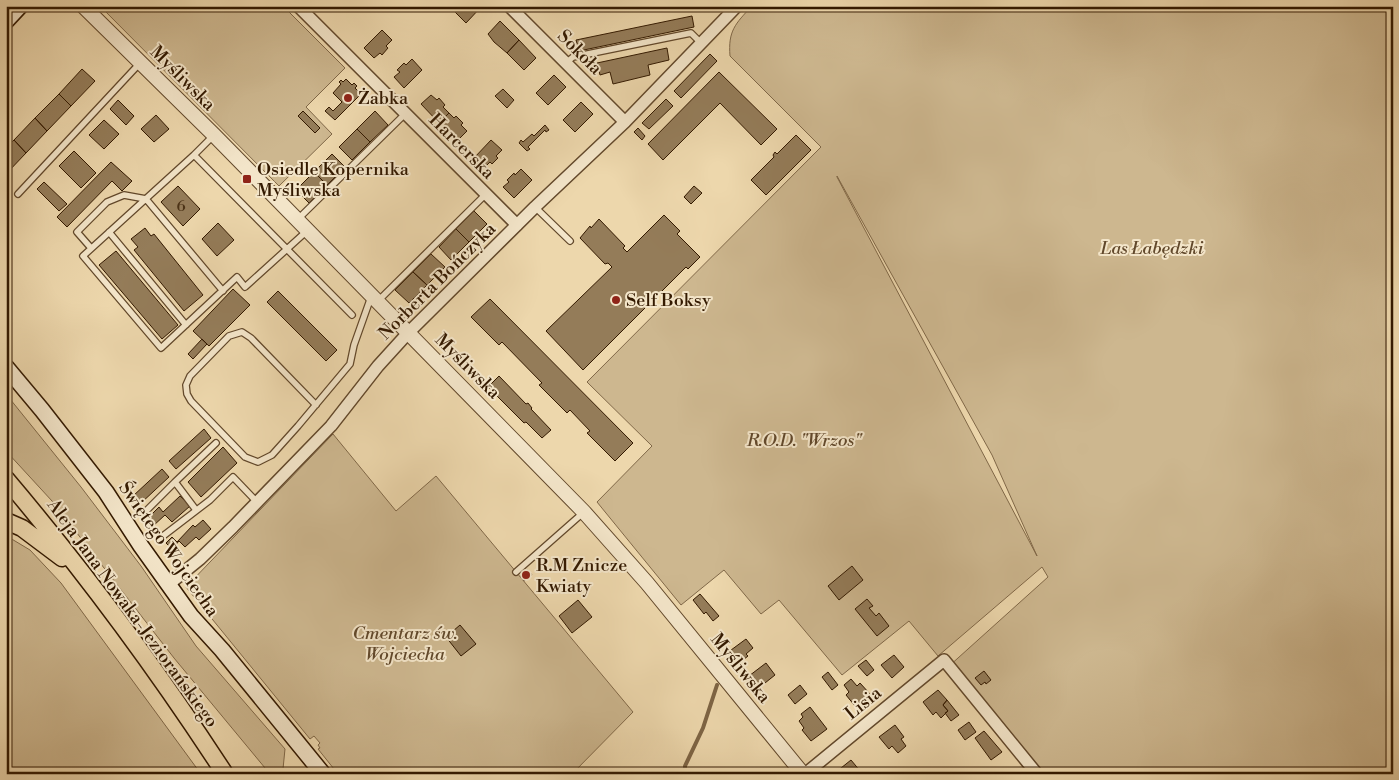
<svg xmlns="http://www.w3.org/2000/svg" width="1399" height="780" font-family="'Libre Bodoni',serif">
<rect width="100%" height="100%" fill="#edd7ac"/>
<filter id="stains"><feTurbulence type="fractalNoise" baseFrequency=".004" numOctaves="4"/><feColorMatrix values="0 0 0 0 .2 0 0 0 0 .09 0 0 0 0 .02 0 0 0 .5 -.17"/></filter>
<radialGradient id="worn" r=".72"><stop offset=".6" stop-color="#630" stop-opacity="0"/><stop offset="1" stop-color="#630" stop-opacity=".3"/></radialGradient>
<path fill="#cdb78f" stroke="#806848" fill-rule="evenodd" d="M100,6h183l62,62 -39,39 26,27 -53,52z
M752,6h641v768h-360l-85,-107 100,-90 -6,-10 -104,89 -29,-35 -67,54 -63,-75 -18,14 -37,-44 -43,35 -84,-103 55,-56 -65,-64 234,-235 -91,-91c-2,-25 5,-32 22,-50zM837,176l155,279 45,101 -200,-379z
M6,394l75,93 60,79 55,80 89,103 -2,20 2,5h-15l-96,-116 -122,-157 -46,-50z
M333,434l63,77 40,-35 197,236 -61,62h-234l-20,-25 2,-1 -2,-3 2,-2 -6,-7 -4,3 -124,-152z
M6,533l4,5 20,12 31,33 140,191h-195z"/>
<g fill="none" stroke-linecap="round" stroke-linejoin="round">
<path stroke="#7d6444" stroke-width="4" d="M685,774v-8l18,-38 14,-43"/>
</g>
<path fill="#947c59" stroke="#331900" d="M343,6h10l-5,6z
M457,6h25l-16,17 -13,-13z
M692,16l2,11 -115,24 -3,-11z
M500,21l19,19 -12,13 -13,-11 -6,-8z
M382,30l10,10 -6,6 2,2 -6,7 -2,-2 -6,5 -10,-10z
M519,40l17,18 -12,12 -17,-17z
M667,48l2,12 -21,5 2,10 -37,9 -3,-12 -10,3 -3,-12z
M710,54l7,7 -36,37 -7,-7z
M412,59l10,11 -18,18 -10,-11 6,-5 -3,-2 7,-7 2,2z
M82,69l13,12 -24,25 -12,-12z
M719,72l58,57 -16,16 -41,-42 -57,57 -15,-16z
M554,75l12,12 -18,18 -12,-12z
M346,79l6,6 2,-2 3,3 -2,2 6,6 -26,26 -10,-9 4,-4 4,4 9,-9 -9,-9 8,-9 -2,-2 2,-2 2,2z
M503,89l11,11 -7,8 -12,-12z
M59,94l12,12 -24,25 -12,-13z
M431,95l6,5 2,-2 6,7 -2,2 6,6 -10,10 -18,-19z
M666,99l7,7 -24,23 -7,-6z
M118,100l16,16 -8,9 -16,-16z
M581,102l12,12 -18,18 -12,-12z
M303,111l17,17 -5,5 -17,-17z
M375,111l13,14 -18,17 -13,-13z
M449,113l5,5 2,-2 7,7 -2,2 6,6 -10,10 -18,-18z
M156,115l13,14 -15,13 -13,-13z
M35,118l12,13 -21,22 -12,-13z
M104,120l15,14 -15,15 -15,-14z
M545,125l4,5 -3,2 -1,-2 -17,17 2,2 -3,2 -8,-8 2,-3 2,2 9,-8 2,2z
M638,128l7,8 -3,4 -8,-8z
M357,129l13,13 -18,18 -13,-13z
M796,135l15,15 -45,45 -15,-15 23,-23 -1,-2 2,-3 2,2z
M14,140l12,13 -20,21v-26z
M491,140l11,10 -6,6 2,2 -6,6 -2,-2 -6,6 -10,-10z
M74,151l22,22 -15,15 -22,-22z
M332,154l13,13 -18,18 -13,-13z
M111,162l21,19 -10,10 -10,-10 -45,46 -10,-10z
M521,169l11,11 -18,18 -11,-11 6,-5 -2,-2 7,-7 1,2z
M314,172l13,13 -18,18 -13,-13z
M44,182l23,22 -8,7 -22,-22z
M178,186l22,23 -17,17 -22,-24z
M694,186l8,7 -11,11 -7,-7z
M474,211l13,13 -18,18 -13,-13z
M664,215l16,16 -3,3 23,23 -12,12 -2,-2 -103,103 -37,-39 66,-64 -4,-4 -3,1 -25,-26 10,-12 1,2 8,-9 26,27 -2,2 4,4z
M218,223l16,17 -17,16 -15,-17z
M145,228l6,8 3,-2 49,61 -19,16 -50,-61 4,-3 -7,-8z
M456,229l13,13 -18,18 -12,-13z
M116,251l62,74 -16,14 -63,-74z
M431,254l14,13 -18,18 -14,-13z
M413,272l14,13 -18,18 -14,-13z
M233,289l17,16 -41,41 -16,-15z
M278,291l59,59 -11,11 -59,-59z
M490,299l143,144 -18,18 -28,-28 3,-2 -20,-21 -3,3 -28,-28 3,-2 -40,-41 -3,3 -28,-28z
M202,339l5,5 -14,15 -5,-5z
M499,376l27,28 2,-1 4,5 -1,1 20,21 -9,8 -16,-16 -2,1 -36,-36z
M204,429l7,9 -35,31 -7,-8z
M223,447l14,16 -36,34 -13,-15z
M162,469l7,8 -29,27 -7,-8z
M180,496l10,10 -18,16 -7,-7 -12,11 -6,-7 12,-12 4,5z
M203,520l8,9 -12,11 -3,-3 -11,10 -6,-6 -7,8 -6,-6 6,-6 5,5 16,-17 2,2z
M852,566l11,14 -24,20 -11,-14z
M528,570l4,5 -8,6 -4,-5z
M700,594l19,22 -6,5 -7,-9 -2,2 -11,-14z
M867,599l6,7 -4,2 7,8 3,-3 10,13 -12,10 -22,-27z
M578,600l14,17 -20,16 -13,-17z
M460,625l16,19 -15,12 -15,-19z
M746,639l7,9 -7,6 2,2 -11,9 -10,-12z
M894,655l10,12 -12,11 -11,-13z
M866,660l8,10 -7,6 -9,-10z
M766,663l9,12 -20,16 -10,-12z
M984,671l7,9 -5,4 -1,-2 -4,3 -6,-7z
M828,672l10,13 -6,5 -10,-13z
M851,679l6,7 3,-3 10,11 -15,12 -9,-11 3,-3 -5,-7z
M800,685l7,9 -12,10 -7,-9z
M938,690l9,10 -4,5 5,6 -7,7 -5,-6 -3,3 -10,-13z
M947,700l12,15 -8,6 -6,-8 3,-2 -5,-6z
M810,707l17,22 -16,12 -9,-11 2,-2 -5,-7 4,-4 -2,-3z
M969,722l7,10 -11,8 -7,-10z
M895,725l9,12 -3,2 5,7 -8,7 -6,-7 -3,3 -10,-12z
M984,731l18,21 -11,8 -16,-22z
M851,760l10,12 -24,2 -1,-2z"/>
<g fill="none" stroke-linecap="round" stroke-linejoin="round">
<g stroke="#62482b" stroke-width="8">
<path id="service" d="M566,63l7,-6 118,-24 10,10
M214,135l-20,20 158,160
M194,155l-111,101 78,92 76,-71 8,10 63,-57
M18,194l123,-132
M535,207l35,34
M298,219l107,-105
M109,232l77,93
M91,248l-14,-16 30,-30 17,-7 22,4 77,92
M378,301l108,-107
M316,405l-65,-67 -9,-6 -13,4 -39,40 -4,9 1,9 4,7 54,56 13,5 14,-7 26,-29 52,-62 4,-19 17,-48
M196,510l-21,-28 41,-39
M146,511l29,-29
M163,536l47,-36 23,-23 24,25
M516,572l68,-60"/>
</g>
<g stroke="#62482b" stroke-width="14">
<path id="minor" d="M298,6l219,219
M509,6l116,116
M168,585l32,-26 33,-32 98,-101 47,-60 30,-33 127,-126 90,-85 112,-116
M805,774l139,-114 93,114"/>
</g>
<g stroke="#62482b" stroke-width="16">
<path id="tertiary" d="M83,6l131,129 370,377 63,71 156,191"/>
</g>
<g stroke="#331900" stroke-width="18">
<path id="secondary" d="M6,21l14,-15
M6,367l36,43 64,82 35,54 50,70 31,34 101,124"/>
</g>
<g stroke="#331900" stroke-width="19">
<path id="primary" d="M6,479c79,93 152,192 219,295
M6,521l16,7 40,30"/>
</g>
<use href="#service" stroke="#f3e5c9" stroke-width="5.5"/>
<use href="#minor" stroke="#f3e5c9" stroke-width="11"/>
<use href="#tertiary" stroke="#f3e5c9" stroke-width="14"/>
<use href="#secondary" stroke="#f3e5c9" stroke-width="15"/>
<use href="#primary" stroke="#edd7ac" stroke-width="16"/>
</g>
<g fill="#8f2418" stroke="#f3e5c9" stroke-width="2">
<circle cx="348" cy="98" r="5"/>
<rect x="242" y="174" width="10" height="10" rx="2.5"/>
<circle cx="616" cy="300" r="5"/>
<circle cx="526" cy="575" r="5"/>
</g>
<g text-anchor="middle" stroke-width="4" stroke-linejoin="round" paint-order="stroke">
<g font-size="15" fill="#4b3216">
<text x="181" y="211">6</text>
</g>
<g font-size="18" fill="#331900" stroke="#f3e5c9">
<text transform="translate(580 52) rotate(45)" y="6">Sokoła</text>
<text transform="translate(183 78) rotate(45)" y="6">Myśliwska</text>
<text transform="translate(462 146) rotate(45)" y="6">Harcerska</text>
<text transform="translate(437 281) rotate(-45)" y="6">Norberta Bończyka</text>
<text transform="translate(468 366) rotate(45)" y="6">Myśliwska</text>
<text transform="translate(169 549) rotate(55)" y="6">Świętego Wojciecha</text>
<text transform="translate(133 613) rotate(54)" y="6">Aleja Jana Nowaka-Jeziorańskiego</text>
<text transform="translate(741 668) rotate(51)" y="6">Myśliwska</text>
<text transform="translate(863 703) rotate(-39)" y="6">Lisia</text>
</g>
<g font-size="18" fill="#331900" stroke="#f3e5c9" text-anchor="start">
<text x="358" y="104">Żabka</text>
<text x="257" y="175">Osiedle Kopernika<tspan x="257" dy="21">Myśliwska</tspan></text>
<text x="626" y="306">Self Boksy</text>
<text x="536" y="571">R.M Znicze<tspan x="536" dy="21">Kwiaty</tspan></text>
</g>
<g font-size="18" font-style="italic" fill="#61482b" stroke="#f3e5c9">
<text x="1152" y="254">Las Łabędzki</text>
<text x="804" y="446">R.O.D. "Wrzos"</text>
<text x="405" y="639">Cmentarz św.<tspan x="405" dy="21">Wojciecha</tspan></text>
</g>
</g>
<rect width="1399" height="780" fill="none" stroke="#edd7ac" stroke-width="25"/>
<rect x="8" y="8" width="1384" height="765" fill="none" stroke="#331900" stroke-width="2.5"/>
<rect x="12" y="12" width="1374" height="755" fill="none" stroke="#331900"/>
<rect width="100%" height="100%" filter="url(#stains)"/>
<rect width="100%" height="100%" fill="url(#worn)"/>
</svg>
